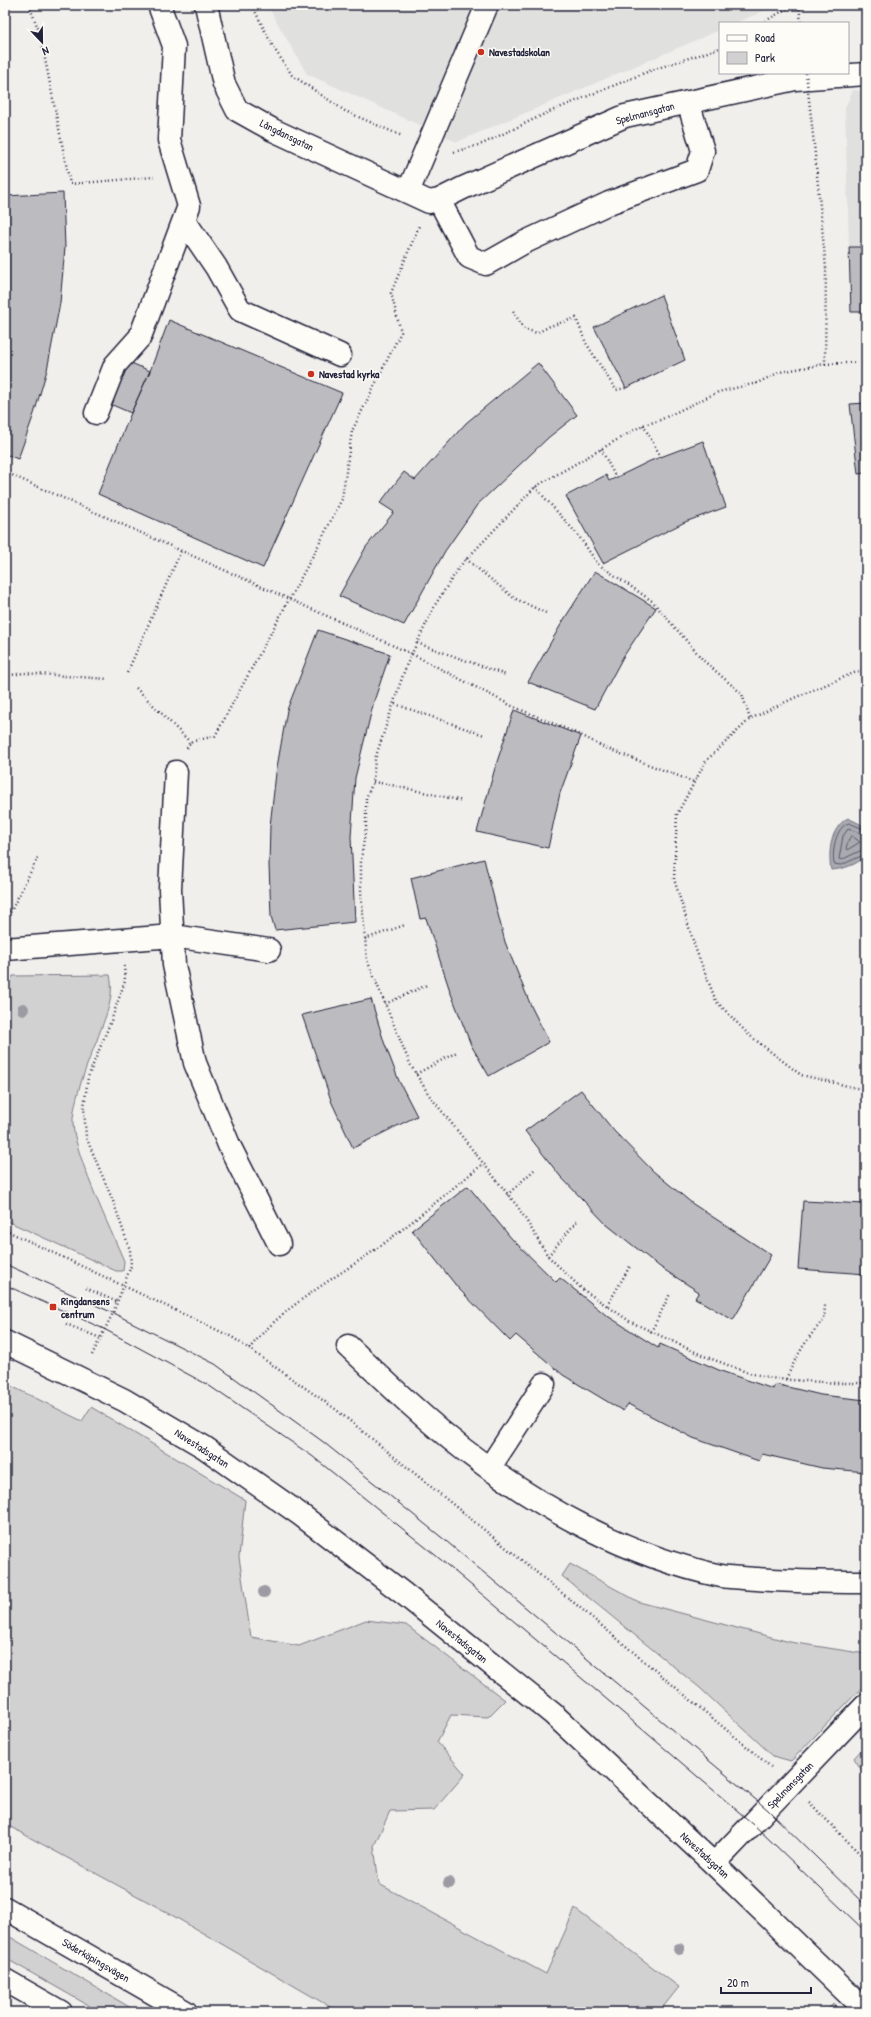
<svg xmlns="http://www.w3.org/2000/svg" width="871" height="2017" font-family="'Patrick Hand',sans-serif">
<rect width="100%" height="100%" fill="#f0efec"/>
<filter id="ink" filterUnits="userSpaceOnUse"><feTurbulence type="fractalNoise" baseFrequency=".025" numOctaves="2"/><feDisplacementMap in="SourceGraphic" scale="8" xChannelSelector="R" yChannelSelector="G"/><feConvolveMatrix kernelMatrix="1 2 1 2 8 2 1 2 1" color-interpolation-filters="sRGB"/></filter>
<g filter="url(#ink)">
<path fill="#e0e0df" d="M267,5h511l-43,18h-15v7l-263,112 -150,-68z
M853,90l13,1v156h-17l-4,-139z"/>
<path fill="#d2d1d1" stroke="#7a7a86" d="M110,975c5,24 -5,42 -13,65 -10,24 -21,52 -24,78 -3,28 39,114 51,143l-1,10h-7l-111,-51v-230l8,-14z
M5,1383l77,38 9,-14 154,93 -6,57 12,80 48,9 67,-26 40,5 99,75 -17,17 -37,-2 -14,27 28,32 -31,36 -44,1 -16,35 5,38 167,90 29,-65 104,78 -20,25h-320l-176,-102 -158,-86z
M570,1564l69,38 151,40 76,12v29l-75,78 -18,-5 -73,-68 -138,-112z
M866,1745v32l-12,-19z
M5,1934l121,71 11,7h-37l-95,-54z
M833,2004l8,8h-16z"/>
<path fill="#a9a9b0" stroke="#737381" d="M848,818l18,9v29c-10,9 -22,13 -35,14 -3,-18 -1,-42 17,-52z"/>
<g fill="none" stroke-linecap="round" stroke-linejoin="round">
<path stroke="#58586a" stroke-width="1" d="M866,830l-17,-7c-14,4 -17,29 -15,41l7,1 25,-11
M866,835l-18,-6 -5,7 -4,23 2,1 25,-12
M852,836l8,6 -13,8 -1,-2 3,-9z"/>
</g>
<path fill="#bcbcc0" stroke="#22223b" d="M63,193l2,54 -5,56 -13,67 -13,44 -16,45 -13,-5v-258z
M849,247h17v65h-15z
M661,295l24,65 -59,28 -32,-61z
M169,320l173,73 -79,175 -165,-74 33,-81 19,-42z
M129,362l21,9 -19,42 -21,-9z
M538,363l39,52 -28,22 -72,68 -32,46 -41,74 -65,-29 27,-49 28,-35 -14,-9 24,-31 11,8 51,-57z
M866,403v70l-8,1 -8,-70z
M703,441l23,66 -41,15 -82,41 -37,-67 40,-21 3,6 41,-20z
M595,571l61,37 -33,49 -28,52 -67,-27 35,-61z
M318,630l72,24 -16,47 -19,77 -4,59 4,85 -80,8 -4,-14 -2,-51 1,-39 6,-53 11,-63z
M514,710l67,26 -21,57 -12,55 -71,-16 18,-64z
M484,859l21,83 26,64 18,36 -60,34 -18,-31 -21,-54 -24,-73 -6,1 -9,-41z
M371,999l13,43 15,39 18,35 -64,32 -21,-45 -30,-88z
M581,1090l33,41 39,40 40,33 78,51 -38,65 -38,-22 4,-6 -39,-25 -54,-43 -46,-48 -35,-45z
M468,1186l44,53 44,43 4,-4 46,37 52,33 2,-4 61,27 52,18 2,-5 46,11 45,5v72l-44,-4 -60,-14 -3,7 -66,-23 -65,-34 -5,7 -60,-36 -47,-40 -6,6 -52,-53 -46,-58z
M803,1201l63,3v70l-68,-5z"/>
<g fill="none" stroke-linecap="round" stroke-linejoin="round">
<g stroke="#22223b" stroke-width="25">
<path id="minor" d="M206,5l18,79 13,26 36,20 156,72 10,-2 24,-12 162,-72 170,-37 71,-5
M408,192l79,-187
M439,200l30,57 17,7 37,-21 86,-40 88,-33 6,-19 -15,-49
M184,220l32,47 24,43 100,45
M96,413l19,-48 25,-28 49,-131 -20,-66 5,-94 -15,-41
M176,772l-6,117 4,76 21,98 34,82 50,99
M5,949l168,-13 96,14
M5,1342l119,58 80,47 97,68 103,79 149,120 161,150 152,147
M348,1346c37,35 74,71 115,103 75,58 164,107 258,127 12,2 25,2 36,3 37,3 72,3 109,3
M490,1467l54,-83
M714,1864l152,-159"/>
</g>
<g stroke="#22223b" stroke-width="25">
<path id="highway" d="M5,1908l181,104
M5,1980l56,32"/>
</g>
<path stroke="#22223b" stroke-width="2.5" stroke-dasharray="1 3" stroke-linecap="butt" d="M29,5l11,29 30,150 84,-7
M252,5l21,42 19,28 53,36 57,25
M799,5l2,18
M762,23l31,-18
M814,144l12,124 -1,96 -45,8 -23,11 -39,9 -60,29 -15,4 -108,62 -75,79 -25,39 -29,61 -31,93 -2,23 -7,16v29l-5,33v32l6,68 43,104 19,31 89,112 30,49 34,33 49,33 73,34 45,17 28,6 59,4h30
M454,152l28,-8 67,-32 103,-42 68,-22
M513,311l11,18 13,4 13,-7 26,-8 10,25 30,47 10,-2
M825,364l41,-2
M643,425l18,32
M601,449l15,29
M535,487l43,48 20,29 54,37 52,60 38,33 8,25
M466,559l48,39 34,16
M417,643l89,32
M412,654l100,52 71,30 20,11 91,35
M866,668l-72,30 -44,21 -44,42 -29,53 -3,65 22,71 20,51 33,34 52,40 60,14 5,-1
M127,673l54,-122
M5,676l19,-3 84,6
M136,688l54,54
M395,704l89,31
M187,748l3,-6 25,-6 102,-188 25,-49 10,-68 49,-99 -10,-39 28,-67
M373,782l14,2 76,17
M5,923l34,-68
M365,939l40,-14
M385,1004l42,-19
M416,1074l41,-22
M507,1195l28,-26
M5,1230l227,107 102,71 244,198 193,161
M548,1256l29,-35
M86,1288l31,14
M607,1306l23,-40
M66,1324l34,14
M651,1332l19,-38
M249,1349c36,-46 88,-71 134,-105 34,-25 67,-54 100,-80
M92,1355l21,-42 18,-47 -1,-16 -17,-49 -27,-64 -2,-30 4,-30 23,-56 14,-40 -1,-16
M786,1379c11,-23 20,-41 38,-59l1,-16
M809,1802l57,58"/>
<use href="#minor" stroke="#fdfcf7" stroke-width="22"/>
<use href="#highway" stroke="#fdfcf7" stroke-width="22"/>
<path stroke="#22223b" stroke-width="1" d="M5,1264l108,49 102,51 107,77 124,100 321,268 99,97
M5,1285l99,44 104,56 104,71 122,98 208,175 111,95 113,108"/>
<path stroke="#22223b" stroke-width="2.5" stroke-dasharray="1 3" stroke-linecap="butt" d="M806,73l8,71
M5,472l407,182"/>
</g>
<g fill="#9c9ba3">
<circle cx="23" cy="1009" r="6"/>
<circle cx="264" cy="1592" r="6"/>
<circle cx="449" cy="1883" r="6"/>
<circle cx="679" cy="1949" r="6"/>
</g>
</g>
<g fill="#c8321e" stroke="#fdfcf7" stroke-width="1.5">
<circle cx="481" cy="52" r="4"/>
<circle cx="311" cy="374" r="4"/>
<rect x="49" y="1303" width="8" height="8" rx="2"/>
</g>
<g text-anchor="middle" stroke-width="3" stroke-linejoin="round" paint-order="stroke">
<g font-size="11" font-weight="bold" fill="#22223b" stroke="#fdfcf7" text-anchor="start">
<text x="489" y="56">Navestadskolan</text>
<text x="319" y="378">Navestad kyrka</text>
<text x="61" y="1305">Ringdansens<tspan x="61" dy="13">centrum</tspan></text>
</g>
<g font-size="11" fill="#22223b" stroke="#fdfcf7">
<text transform="translate(645 113) rotate(-15)" y="4">Spelmansgatan</text>
<text transform="translate(287 135) rotate(26)" y="4">Långdansgatan</text>
<text transform="translate(202 1448) rotate(33)" y="4">Navestadsgatan</text>
<text transform="translate(462 1641) rotate(39)" y="4">Navestadsgatan</text>
<text transform="translate(790 1785) rotate(-46)" y="4">Spelmansgatan</text>
<text transform="translate(705 1855) rotate(43)" y="4">Navestadsgatan</text>
<text transform="translate(96 1960) rotate(30)" y="4">Söderköpingsvägen</text>
</g>
</g>
<rect width="871" height="2017" fill="none" stroke="#fdfcf7" stroke-width="20"/>
<rect x="10" y="10" width="851" height="1997" fill="none" stroke="#22223b" stroke-width="1.5" filter="url(#ink)"/>
<rect x="719" y="22" width="130" height="52" fill="#fdfcf7" stroke="#a5a5ac"/>
<rect x="727" y="35" width="20" height="6" fill="#fdfcf7" stroke="#a5a5ac"/>
<text x="755" y="42" font-size="12" fill="#22223b">Road</text>
<rect x="727" y="52" width="20" height="12" fill="#d2d1d1" stroke="#a5a5ac"/>
<text x="755" y="62" font-size="12" fill="#22223b">Park</text>
<g transform="translate(42 42) rotate(158)" stroke="#fdfcf7" stroke-width="3" paint-order="stroke">
<path d="M0-3L7 15L0 10L-7 15Z" fill="#22223b"/>
<text y="-6" font-size="11" font-weight="bold" text-anchor="middle" fill="#22223b">N</text>
</g>
<path d="M721 1987v6h90v-6" fill="none" stroke="#22223b" stroke-width="2"/>
<text x="727" y="1987" font-size="12" fill="#22223b" stroke="#fdfcf7" stroke-width="3" paint-order="stroke">20 m</text>
</svg>
